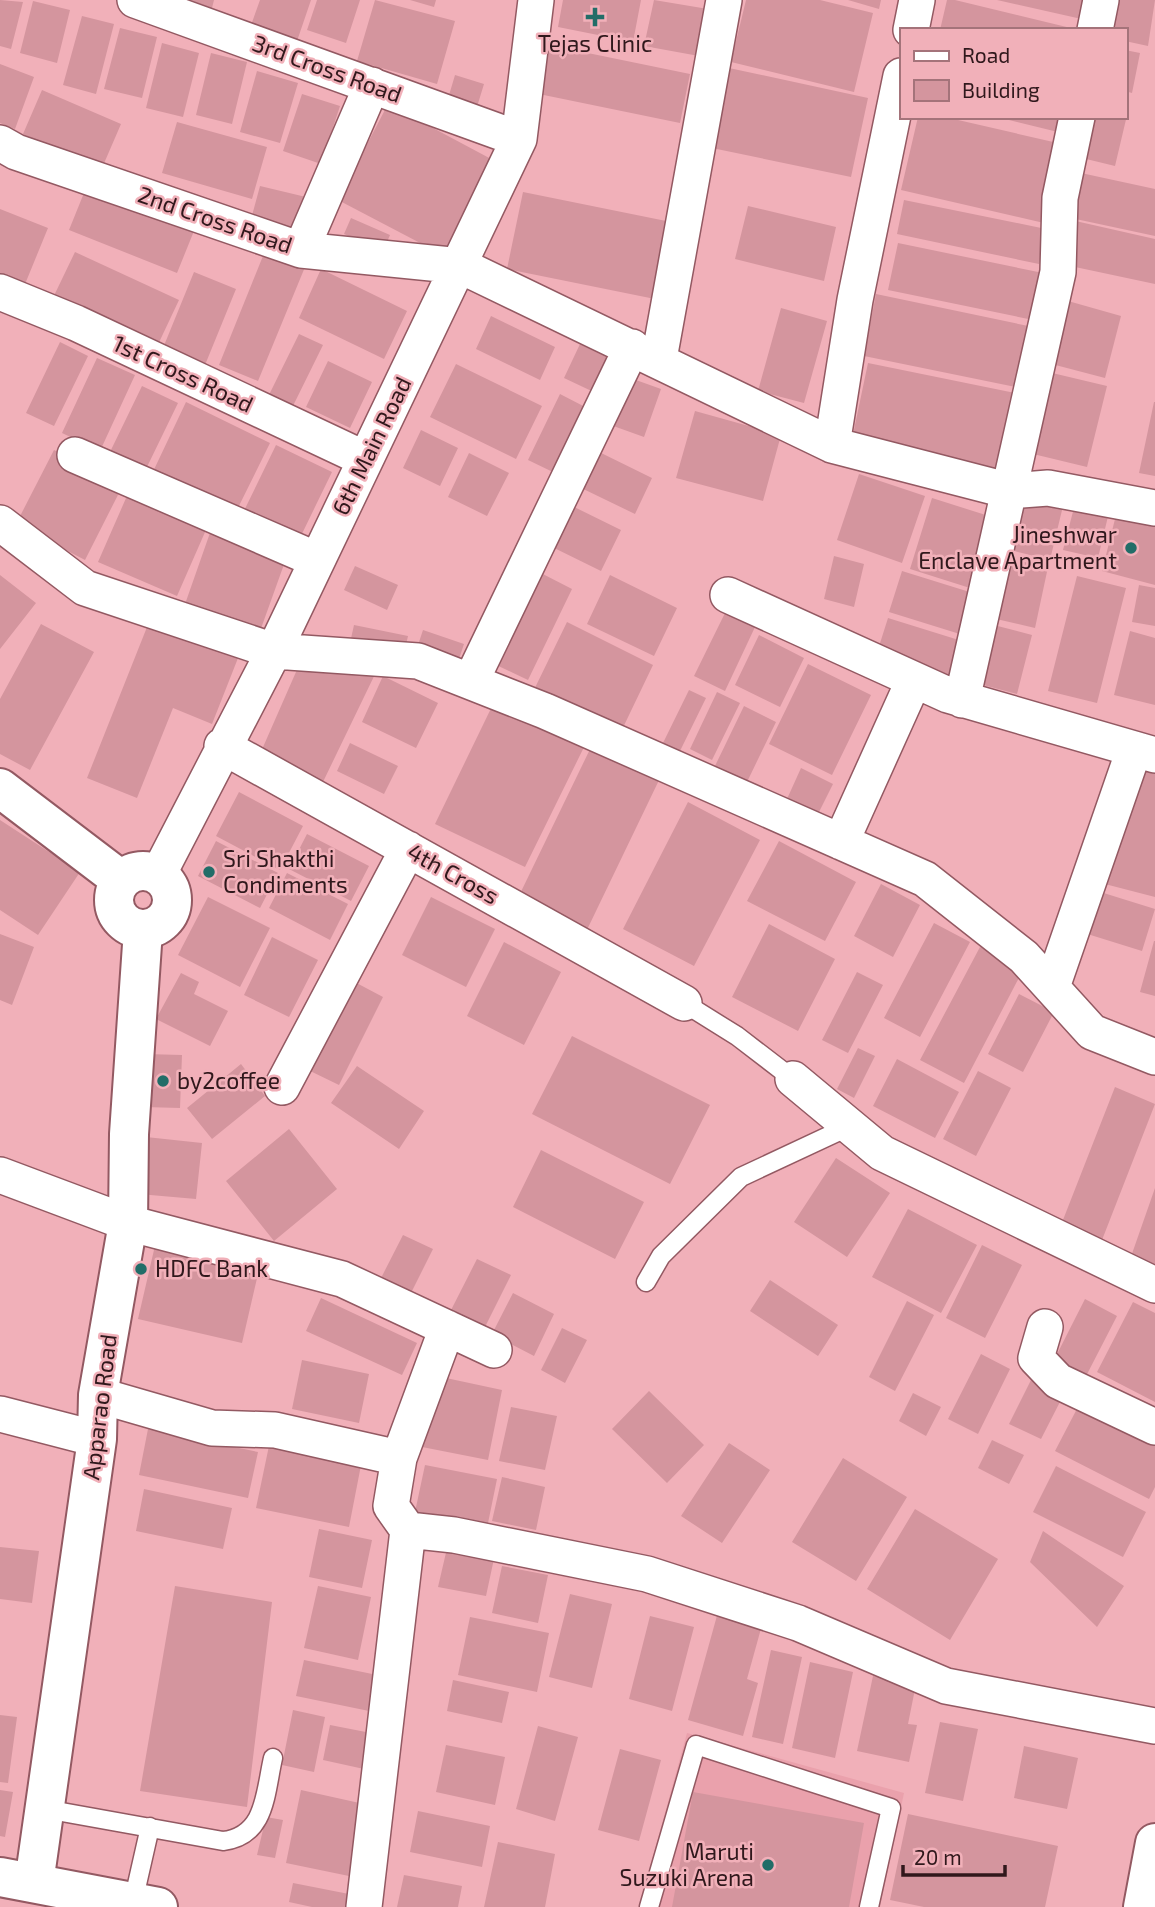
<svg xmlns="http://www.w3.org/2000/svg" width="1155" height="1907" font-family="'Exo 2',sans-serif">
<rect width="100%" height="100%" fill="#f1b0b9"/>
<path fill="#eaa1ac" d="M687,1733l217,60 -24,114h-241z"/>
<path fill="#d4959e" d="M0,0l23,2 -12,47 -11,-3z
M190,0h24l-2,8z
M260,0h51l-15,44 -46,-16z
M317,0h43l-14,43 -39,-13z
M375,0l80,21 -18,63 -80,-23z
M410,0h26l-2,7z
M563,0h78l-8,42 -75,-15z
M654,0l54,9 -9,47 -55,-10z
M746,0h74l53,13 -19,79 -123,-30z
M848,0h33l-2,9z
M947,0h8l124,30h-139z
M997,0h93l-4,20z
M1107,0h48l-7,46 -23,-5v-11h-24z
M33,1l37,9 -13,53 -37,-10z
M82,16l32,8 -18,70 -33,-9z
M120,28l37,9 -15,61 -38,-9z
M162,43l37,10 -16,64 -37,-9z
M544,44l146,30 -10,49 -146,-30z
M1125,50l15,3 -8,40 -7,-2z
M211,53l36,9 -15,62 -36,-9z
M0,64l34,13 -19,52 -15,-6z
M729,68l139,30 -17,79 -139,-29z
M257,71l41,12 -18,60 -40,-11z
M455,75l29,9 -8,26 -29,-8z
M42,90l79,34 -19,44 -79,-34z
M302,94l38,12 -19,58 -38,-13z
M388,104l105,56 -50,95 -105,-55z
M1125,110l3,1 -13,55 -37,-9 9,-40h38z
M918,117h27l117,27 -18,79 -143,-33z
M997,117h69l-4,16z
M177,122l90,25 -15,52 -90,-26z
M1081,173l74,16v47l-84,-18z
M88,183l108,43 -19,47 -108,-43z
M260,186l46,11 -10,38 -46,-12z
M523,192l148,30 -16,77 -148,-30z
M904,200l142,29 -7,35 -142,-30z
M748,206l88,21 -12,54 -89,-22z
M0,209l48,19 -25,61 -23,-9z
M351,218l39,17 -7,16 -39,-17z
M1071,220l84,19v45l-94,-20z
M898,243l150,31 -10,47 -150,-31z
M265,251l40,16 -47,114 -39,-16z
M75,252l104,48 -25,53 -104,-49z
M321,269l86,42 -23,48 -85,-41z
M194,272l42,17 -31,76 -42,-17z
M876,294l157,33 -13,61 -156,-32z
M1061,299l60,17 -16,62 -61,-16z
M781,308l46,13 -23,82 -46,-12z
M491,316l64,31 -15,33 -64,-31z
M299,334l24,11 -34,69 -24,-11z
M60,342l28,14 -34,70 -28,-13z
M580,344l36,18 -16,33 -36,-17z
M97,358l38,17 -35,76 -38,-18z
M328,361l44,21 -22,46 -44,-21z
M868,363l147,30 -17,80 -147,-29z
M456,364l86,42 -26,53 -86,-42z
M1048,372l59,14 -20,81 -58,-14z
M622,375l39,14 -17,48 -39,-14z
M142,386l36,17 -32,66 -36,-17z
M560,394l29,15 -32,65 -29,-14z
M186,402l84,41 -37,75 -83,-40z
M1154,402h1v74l-16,-3z
M695,411l86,24 -18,66 -87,-23z
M421,430l37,18 -18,38 -37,-18z
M276,445l56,27 -35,72 -56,-27z
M591,448l61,30 -17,36 -62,-30z
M54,450l69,35 -38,75 -69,-36z
M469,453l40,20 -22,43 -39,-19z
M859,474l66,22 -23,67 -65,-23z
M130,489l79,34 -32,73 -79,-34z
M1023,497l40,9 -13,54 -40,-10z
M932,498l60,19 -22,71 -60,-19z
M1076,500l34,8 -12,50 -35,-8z
M562,501l59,29 -20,41 -59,-29z
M1116,515l39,10v60l-53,-14z
M211,530l76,26 -28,78 -75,-27z
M834,556l30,8 -10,43 -30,-8z
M1005,558l43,9 -13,61 -43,-10z
M355,566l43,19 -11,25 -43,-20z
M535,570l37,19 -44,91 -38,-18z
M902,571l74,23 -13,41 -74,-23z
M0,575l36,28 -36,46z
M610,575l67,33 -23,48 -67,-32z
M1077,576l49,12 -29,115 -49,-12z
M1139,585l16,3v38l-23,-4z
M725,613l30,14 -30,64 -31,-15z
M151,617l89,36 -28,71 -39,-16 -36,90 -50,-20z
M888,618l74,23 -12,41 -75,-23z
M567,622l86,43 -35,73 -87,-42z
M986,623l46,12 -15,59 -45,-12z
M41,624l53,28 -64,118 -30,-16v-55z
M354,625l54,11 -4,18 -54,-11z
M423,630l41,14 -7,21 -41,-14z
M1130,631l25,7v67l-41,-10z
M759,635l45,23 -24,49 -45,-22z
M303,656l75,12 -56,116 -62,-30z
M808,664l63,31 -39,80 -63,-31z
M383,676l55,27 -22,45 -54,-26z
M689,690l17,8 -26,53 -17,-8z
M717,692l23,11 -28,57 -22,-11z
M497,696l90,45 -62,126 -90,-43z
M744,706l32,16 -29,60 -32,-16z
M350,743l48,23 -14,28 -47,-23z
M593,743l68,33 -77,160 -68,-34z
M801,768l32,16 -15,30 -31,-15z
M1139,770l16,4v123l-54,-14z
M239,792l64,34 -23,44 -64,-34z
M688,802l72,38 -66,126 -71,-37z
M0,820l80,52 -42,63 -38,-25z
M307,834l62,32 -18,35 -62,-32z
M216,841l62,32 -18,35 -62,-32z
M779,841l77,41 -31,59 -78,-40z
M287,873l61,31 -18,36 -61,-32z
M881,884l39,21 -27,52 -39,-21z
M1094,890l61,19 -13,42 -61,-19z
M208,897l62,31 -30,59 -62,-32z
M431,897l64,32 -29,58 -64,-32z
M934,923l36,19 -50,95 -36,-19z
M769,924l66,35 -37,72 -66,-34z
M0,934l34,13 -22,58 -12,-5z
M272,937l46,23 -29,57 -45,-22z
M1154,941h1v55l-15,-4z
M504,942l57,30 -37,73 -57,-29z
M980,947l43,23 -59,113 -44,-23z
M857,972l26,13 -35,68 -26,-13z
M181,973l18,9 -5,12 34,17 -18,35 -54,-27z
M349,979l34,18 -44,88 -35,-17z
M1019,994l35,18 -31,60 -35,-18z
M572,1036l138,69 -40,79 -138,-70z
M858,1048l17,8 -21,42 -17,-9z
M145,1054l37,1 -2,53 -36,-1z
M897,1059l62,33 -24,46 -62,-32z
M241,1064l24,32 -53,43 -25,-31z
M357,1066l67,45 -25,38 -68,-46z
M978,1071l33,17 -35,68 -33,-17z
M1115,1087l40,17 -53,136 -41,-15z
M289,1129l48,60 -63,52 -48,-60z
M146,1137l56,6 -6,56 -57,-5z
M541,1150l103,52 -29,57 -102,-52z
M836,1158l54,35 -43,64 -53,-35z
M1155,1188v90l-28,-10z
M908,1209l69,36 -36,68 -69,-36z
M403,1235l30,14 -23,46 -30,-15z
M157,1237l104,24 -19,82 -104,-24z
M982,1245l40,20 -37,73 -39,-20z
M477,1259l34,16 -29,58 -34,-17z
M770,1280l68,45 -20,31 -68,-45z
M513,1293l41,21 -20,42 -42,-22z
M321,1298l96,45 -15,32 -96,-44z
M1085,1299l32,17 -34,66 -32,-16z
M907,1301l27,14 -39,76 -26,-14z
M1133,1302l22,11v89l-58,-30z
M562,1328l25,12 -22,43 -24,-13z
M981,1354l29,15 -32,65 -30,-15z
M302,1360l67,14 -10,49 -67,-14z
M432,1375l70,15 -14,70 -71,-14z
M1031,1380l32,16 -22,43 -32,-15z
M649,1391l55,54 -37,38 -55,-54z
M913,1393l28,14 -15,29 -27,-15z
M1080,1403l75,39v45l-6,12 -94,-48z
M511,1407l46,9 -12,54 -46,-9z
M148,1429l110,23 -10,46 -109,-23z
M992,1440l32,15 -15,29 -31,-16z
M270,1441l92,19 -13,67 -93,-19z
M729,1443l41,27 -48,73 -41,-27z
M843,1458l64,39 -51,84 -64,-39z
M425,1465l72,14 -10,49 -72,-16z
M1056,1466l90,46 -23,45 -90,-45z
M502,1477l43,10 -9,43 -44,-9z
M144,1489l88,19 -9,41 -87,-18z
M915,1509l83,50 -48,81 -83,-51z
M319,1529l53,11 -10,48 -53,-11z
M1043,1531l81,55 -27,41 -67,-65z
M448,1544l47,10 -9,42 -48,-9z
M0,1547l39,4 -7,52 -32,-4z
M502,1566l46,9 -10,48 -46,-10z
M175,1586l97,16 -25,205 -107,-16z
M318,1586l53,11 -13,63 -54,-12z
M570,1594l42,10 -20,84 -43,-11z
M718,1612l44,13 -15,54 11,4 -15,53 -55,-16z
M650,1616l44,11 -22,84 -43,-12z
M470,1617l79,16 -12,59 -79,-17z
M771,1650l31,7 -19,87 -31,-7z
M304,1660l78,16 -8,36 -78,-16z
M810,1662l43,10 -18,86 -43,-10z
M873,1676l43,8 -8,40 9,1 -8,37 -52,-11z
M453,1680l56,12 -7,31 -55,-12z
M293,1710l32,7 -11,55 -32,-7z
M0,1715l17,2 -9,66 -8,-1z
M940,1722l38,7 -15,72 -38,-8z
M330,1725l41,8 -7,36 -41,-9z
M538,1726l40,11 -23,84 -39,-12z
M446,1745l59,12 -10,48 -59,-13z
M1024,1746l54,12 -11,51 -53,-11z
M620,1749l41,11 -22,81 -41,-11z
M0,1790l13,2 -8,45 -5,-1z
M301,1790l63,14 -15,72 -63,-13z
M693,1792l171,31 -15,84h-177z
M418,1811l72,15 -8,41 -72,-15z
M908,1814l150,32 -13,61h-121l-34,-7z
M266,1817l17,3 -8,38 -18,-3z
M498,1842l57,12 -10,53h-61z
M404,1875l58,11 -4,21h-61z
M293,1883l61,12 -2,12h-40l-23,-5z"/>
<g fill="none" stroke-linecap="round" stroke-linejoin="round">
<g stroke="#935962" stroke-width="21">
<path id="service" d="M684,1003l53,33 56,43
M646,1282l15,-26 80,-79 109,-51
M45,1809l178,32c43,-5 42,-48 50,-83
M133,1902l17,-75
M649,1907l47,-162 195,63 -22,99"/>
</g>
<g stroke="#935962" stroke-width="38">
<path id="minor" d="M135,0l384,139
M911,30l6,-30
M1095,30l6,-30
M0,143l16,9 285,98 160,16 371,179 178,46 38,-3 107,20
M301,250l71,-165
M0,292l76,31 289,136
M659,359l65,-359
M832,445l23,-145 46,-224
M75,455l242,105
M0,523l85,65 189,63 144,10 127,50 380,168 99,78 68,75 63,25
M728,595l220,100 207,60
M471,681l161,-334
M962,700l96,-428 2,-74 17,-81
M222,746l462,257
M841,842l73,-162
M158,875l116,-224 245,-512 17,-139
M1052,987l82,-237
M793,1079l89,74 273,132
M282,1087l126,-238
M0,1175l128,48 214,56 152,71
M1045,1327l-9,31 22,23 97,46
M98,1395l114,33 63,2 124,28 -8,48 17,24 46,5 193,39 151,49 148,63 209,40
M0,1414l97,25
M399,1458l48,-130
M364,1907l44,-377"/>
</g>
<g stroke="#935962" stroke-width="42">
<path id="tertiary" d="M0,788l121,92
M114 900a29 29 0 1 1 58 0a29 29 0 1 1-58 0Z
M34,1883l63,-444 1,-44 30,-172 1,-89 14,-204"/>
</g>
<g stroke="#935962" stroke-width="42">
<path id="secondary" d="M0,1877l158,30"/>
</g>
<g stroke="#935962" stroke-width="42">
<path id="primary" d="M1143,1907l12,-64"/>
</g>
<use href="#service" stroke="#fff" stroke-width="18"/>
<use href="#minor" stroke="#fff" stroke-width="35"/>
<use href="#tertiary" stroke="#fff" stroke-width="38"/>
<use href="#secondary" stroke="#fff" stroke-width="38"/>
<use href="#primary" stroke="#fff" stroke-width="38"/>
</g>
<g fill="#226d68" stroke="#f1b0b9" stroke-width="2.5">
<path d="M591.5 6.5h7v7h7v7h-7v7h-7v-7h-7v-7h7z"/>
<circle cx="1131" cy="548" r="7"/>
<circle cx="209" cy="872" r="7"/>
<circle cx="163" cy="1081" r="7"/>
<circle cx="141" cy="1269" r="7"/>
<circle cx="768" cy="1865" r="7"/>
</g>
<g text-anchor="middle" stroke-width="5" stroke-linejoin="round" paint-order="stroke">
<g font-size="23" fill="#30181c" stroke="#f1b0b9" text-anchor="start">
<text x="595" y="52" text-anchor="middle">Tejas Clinic</text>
<text x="1117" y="543" text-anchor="end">Jineshwar<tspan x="1117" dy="26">Enclave Apartment</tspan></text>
<text x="223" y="867">Sri Shakthi<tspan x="223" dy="26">Condiments</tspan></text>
<text x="177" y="1089">by2coffee</text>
<text x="155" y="1277">HDFC Bank</text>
<text x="754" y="1860" text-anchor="end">Maruti<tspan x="754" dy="26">Suzuki Arena</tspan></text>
</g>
<g font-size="23" fill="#30181c" stroke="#f1b0b9">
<text transform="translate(327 69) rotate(20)" y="8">3rd Cross Road</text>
<text transform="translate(215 220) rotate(19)" y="8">2nd Cross Road</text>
<text transform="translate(183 374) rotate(25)" y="8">1st Cross Road</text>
<text transform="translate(372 446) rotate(-64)" y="8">6th Main Road</text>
<text transform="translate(453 874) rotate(29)" y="8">4th Cross</text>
<text transform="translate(100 1407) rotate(-83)" y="8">Apparao Road</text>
</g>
</g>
<rect x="900" y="28" width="228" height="91" fill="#f1b0b9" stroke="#a4737a" stroke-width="2"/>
<rect x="914" y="51" width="35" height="10" fill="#ffffff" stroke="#a4737a" stroke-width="2"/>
<text x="962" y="63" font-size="21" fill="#30181c">Road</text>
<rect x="914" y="80" width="35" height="21" fill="#d4959e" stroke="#a4737a" stroke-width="2"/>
<text x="962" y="98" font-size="21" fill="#30181c">Building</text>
<path d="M903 1865v10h102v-10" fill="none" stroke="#30181c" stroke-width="3.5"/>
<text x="914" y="1865" font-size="21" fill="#30181c" stroke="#f1b0b9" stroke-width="5" paint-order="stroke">20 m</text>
</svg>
